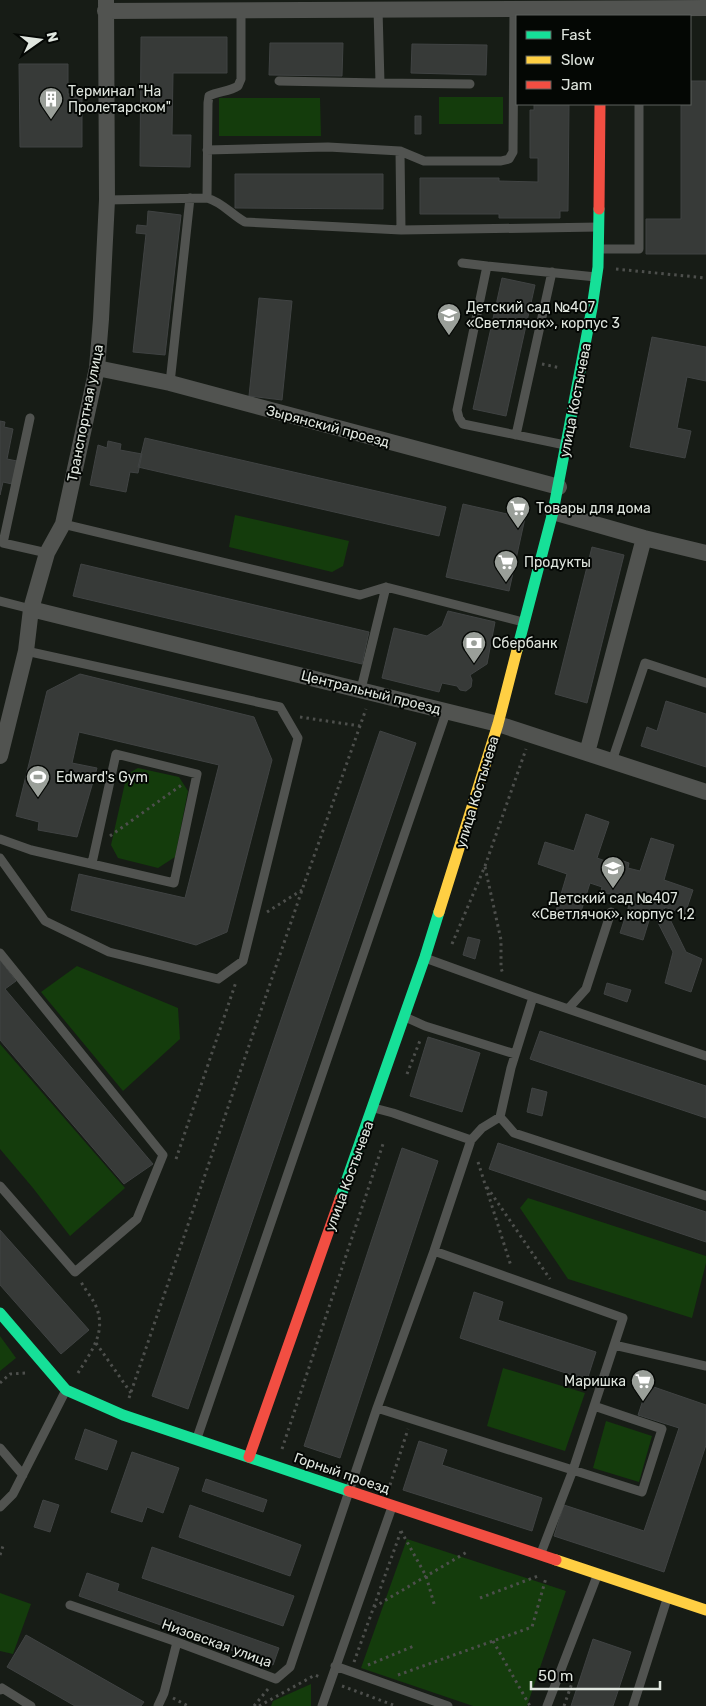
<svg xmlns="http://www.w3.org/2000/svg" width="706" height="1706" font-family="Rubik,sans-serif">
<rect width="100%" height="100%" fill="#171c16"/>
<path fill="#143c0c" d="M439,97h64v27h-64z
M219,98h101l1,38h-102z
M235,515l114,26 -6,25 -11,6 -103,-25z
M138,768l41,9 9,14 -13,66 -17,11 -40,-10 -7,-13 16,-71z
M77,966l101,42 2,31 -57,52 -82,-99z
M0,1044l125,144 -55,48 -37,-48 -33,-39z
M528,1198l178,58v7l-14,55 -124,-39 -48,-71z
M0,1336l16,22 -16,13z
M503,1368l82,25 -20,58 -78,-25z
M606,1421l46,15 -13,46 -46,-14z
M407,1539l159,52 -39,115h-54l-112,-38z
M0,1593l31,11 -18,50 -13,-3z
M311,1684v22h-40l2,-5z"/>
<path fill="#373a38" stroke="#404343" d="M141,37h86v36h-54l-1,62h19l-1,32 -50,-1z
M270,43h73l-1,33 -73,-1z
M412,44l75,1 -1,30 -75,-2z
M19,64h49v30h14v53h-62z
M690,81h16v173h-60v-35h35v-115h9z
M534,104h35l-1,107h-8v7h-61v-4h-79v-36h79v3l39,1v-24h-8v-48h4z
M415,116h6v18h-6z
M235,174h148v35l-148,-1z
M148,211l33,4 -16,140 -32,-3 13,-118 -10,-1 1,-8 10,1z
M502,278l33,7 -29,131 -33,-7z
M259,298l33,3 -10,99 -33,-4z
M652,337l54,10v34l-19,-4 -10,51 14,3 -6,27 -55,-11z
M0,421l5,1 -1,5 9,2 -6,30 10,2 -5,23 -9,-2 -3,13z
M145,438l301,69 -7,29 -301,-69z
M108,441l13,3 -1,6 22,4 -4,19 -8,-1 -4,20 -36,-7 8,-40 9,3z
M463,504l62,14 -16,73 -63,-14z
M592,547l32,8 -37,148 -32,-9z
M81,564l288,68 -7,32 -289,-68z
M448,611l47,11 -8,42 -17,11 2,5 -1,7 -5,4 -6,-1 -3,-4 -15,-3 -3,9 -57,-14 12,-50 33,8 15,-10z
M80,674l174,43 18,43 -45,172 -31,13 -125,-35 8,-36 106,24 34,-133 -140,-33 -7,31 25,5 -20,69 -39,-7 1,-8 -23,-6 31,-125z
M666,701l40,13v53l-65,-21 6,-19 10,4z
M380,731l36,12 -228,666 -36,-13z
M586,814l23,8 -12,36 14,5 1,-6 17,6 -1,5 12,3 11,-33 23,7 -10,35 29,10 -8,24 -21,-7 22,45 16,7 -11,33 -26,-9 8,-31 -21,-41 -9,29 -23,-7 12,-37 -13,-3 -1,4 -17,-6 1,-4 -12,-4 -11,35 -23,-7 11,-37 -29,-10 7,-22 29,9z
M468,937l12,3 -5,19 -12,-4z
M0,960l16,21 -11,8 148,175 -29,20 -124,-144z
M607,983l24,7 -4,12 -23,-8z
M540,1031l166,55v32l-176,-59z
M428,1037l52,16 -18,59 -52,-16z
M532,1088l15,4 -5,24 -15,-4z
M498,1143l208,69v30l-217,-73z
M402,1148l36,13 -98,297 -36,-12z
M0,1230l89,100 -28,24 -61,-69z
M474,1292l29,10 -5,18 98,32 -9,28 -127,-42z
M648,1385l58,20v40l-42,127 -110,-36 10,-31 80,26 35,-103 -41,-13z
M85,1429l32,12 -10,29 -32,-11z
M419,1441l28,9 -5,15 100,33 -10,33 -129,-41z
M132,1452l47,16 -16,45 -16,-6 -5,15 -31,-10z
M206,1479l61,21 -4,12 -61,-21z
M43,1500l16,5 -9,27 -16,-5z
M190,1505l111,40 -11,31 -111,-39z
M152,1547l142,49 -11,30 -141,-48z
M87,1573l32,11 -2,7 162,57 -6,17 -194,-69z
M26,1635l118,67 -3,4h-66l-68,-39z
M593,1639l38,13 -18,54h-42z"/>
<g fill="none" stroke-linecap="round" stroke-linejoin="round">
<path stroke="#4d4f4c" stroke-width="3" stroke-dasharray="2.5 4" stroke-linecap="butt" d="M616,269l90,9
M542,364l19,4
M300,717l60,9
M110,836l73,-52
M485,867l16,73v28l2,6
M267,912l35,-22
M452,944l33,-78 41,-117
M407,1074l14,-36
M176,1159l60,-177
M478,1162l33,104
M487,1187l63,92
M96,1343l35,50
M78,1373c12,-20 28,-39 19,-64 -3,-9 -11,-18 -16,-27
M0,1383l10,-9 16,-1
M129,1398l173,-508 64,-181
M282,1449l101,-305
M390,1485l18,-56
M401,1531l25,45 9,31
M0,1555l4,-12
M480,1598l58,-22
M374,1607l93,-55
M493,1641l37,65
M354,1662l47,-131h2
M368,1665l46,-19
M398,1675l134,-48 14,-49
M342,1686l54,20
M173,1698l15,8
M254,1706l14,-17
M259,1706l56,-31 5,2
M564,1706l8,-23"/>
<path stroke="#515350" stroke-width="9" d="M378,9l2,74 90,1
M279,81l101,2
M207,150l121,-3 72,4 1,79 198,-3
M400,151l24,10h77l8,-2 4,-7 1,-143
M207,198c15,4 25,17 38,24l156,8
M107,200l100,-2 1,-95 1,-7c9,-5 20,-4 29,-10l3,-7v-69
M599,249h40v-145
M462,263l25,3
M170,383l20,-185
M30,418l-27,125 44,10
M516,435l36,-163
M565,445l-102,-21 -4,-6 -2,-8 30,-144 109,11
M63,524l297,71 26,-8
M0,601l31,8
M361,689l25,-102 137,35
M612,761l33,-98 61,20
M0,839l31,11 143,33 23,-109 -81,-20 -24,109
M0,858l45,63 64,31 109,27 25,-18 55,-223 -18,-31 -254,-56
M0,953l163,202 -26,64 -62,53 -75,-86
M425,958l108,39 173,59
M568,1009l18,-20 25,-77
M405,1017l20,9 90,28
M374,1108l19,5 78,27
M500,1117l14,16 192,63
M434,1251l189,67 -50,152 -32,83
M614,1345l92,21
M377,1408l265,84 20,-63 -68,-23
M197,1438l250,-728
M0,1448l23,27
M0,1507l13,-13 53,-104
M70,1605l107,37 99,37 14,-12 87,-259 57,-157 37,-111 11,-12 18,-11 11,-49 22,-71
M335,1666l113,40
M0,1690l2,-2 29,18
M158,1706l6,-13 13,-51
M322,1706l70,-199
M547,1706l50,-130
M633,1706l34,-107"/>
<path stroke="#515350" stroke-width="16" d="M105,11l601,-3
M97,368l73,15 389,104
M553,512l91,26 62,15
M31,609l467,115 208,68
M587,753l57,-215
M0,756l26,-105 5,-42 16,-56 16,-29 34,-156 4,-49 6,-119 -1,-200"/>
<path stroke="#16e098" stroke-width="11" d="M517,650l36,-138 39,-204 6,-41 1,-58
M340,1199l85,-242 14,-45
M0,1313l66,77 57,25 226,76"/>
<path stroke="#ffcf43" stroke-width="11" d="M439,912l59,-188 19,-74
M556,1560l150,50"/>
<path stroke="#f24e42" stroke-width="11" d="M599,209l1,-105
M249,1457l91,-258
M349,1491l207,69"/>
</g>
<defs>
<g id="building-pin" transform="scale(1.25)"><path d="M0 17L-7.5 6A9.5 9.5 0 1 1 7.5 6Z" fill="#9a9f99" stroke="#040704"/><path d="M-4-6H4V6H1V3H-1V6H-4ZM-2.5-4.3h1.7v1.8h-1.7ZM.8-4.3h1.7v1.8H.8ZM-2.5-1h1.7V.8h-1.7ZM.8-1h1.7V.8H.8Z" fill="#fff"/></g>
<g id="school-pin" transform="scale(1.25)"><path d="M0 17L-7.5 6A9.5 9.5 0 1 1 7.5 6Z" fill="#9a9f99" stroke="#040704"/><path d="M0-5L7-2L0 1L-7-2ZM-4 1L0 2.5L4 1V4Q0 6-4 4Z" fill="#fff"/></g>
<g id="supermarket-pin" transform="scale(1.25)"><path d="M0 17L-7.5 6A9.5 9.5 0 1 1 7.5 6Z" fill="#9a9f99" stroke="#040704"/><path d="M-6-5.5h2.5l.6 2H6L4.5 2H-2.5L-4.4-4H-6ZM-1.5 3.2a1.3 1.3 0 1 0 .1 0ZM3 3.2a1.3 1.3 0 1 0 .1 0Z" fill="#fff"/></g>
<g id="bank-pin" transform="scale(1.25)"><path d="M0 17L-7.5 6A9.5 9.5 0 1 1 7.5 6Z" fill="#9a9f99" stroke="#040704"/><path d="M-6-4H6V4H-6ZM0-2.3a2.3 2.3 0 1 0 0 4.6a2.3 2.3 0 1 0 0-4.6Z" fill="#fff"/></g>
<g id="stadium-pin" transform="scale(1.25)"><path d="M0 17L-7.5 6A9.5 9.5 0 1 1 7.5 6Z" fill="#9a9f99" stroke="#040704"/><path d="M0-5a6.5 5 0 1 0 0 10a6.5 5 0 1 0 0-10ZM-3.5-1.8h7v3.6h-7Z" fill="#fff"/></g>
</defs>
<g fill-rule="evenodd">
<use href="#building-pin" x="51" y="99"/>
<use href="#school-pin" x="449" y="315"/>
<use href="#supermarket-pin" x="518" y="508"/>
<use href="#supermarket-pin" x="506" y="562"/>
<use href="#bank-pin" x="474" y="643"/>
<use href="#stadium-pin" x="38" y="777"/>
<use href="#school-pin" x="613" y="868"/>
<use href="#supermarket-pin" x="643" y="1381"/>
</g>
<g text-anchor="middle" stroke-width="4" stroke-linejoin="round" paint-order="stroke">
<g font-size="14" fill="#e0e6df" stroke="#040704" text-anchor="start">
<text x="68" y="96">Терминал "На<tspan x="68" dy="16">Пролетарском"</tspan></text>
<text x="466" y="312">Детский сад №407<tspan x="466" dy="16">«Светлячок», корпус 3</tspan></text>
<text x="536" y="513">Товары для дома</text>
<text x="524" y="567">Продукты</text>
<text x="492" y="648">Сбербанк</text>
<text x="56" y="782">Edward's Gym</text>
<text x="613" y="903" text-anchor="middle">Детский сад №407<tspan x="613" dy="16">«Светлячок», корпус 1,2</tspan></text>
<text x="626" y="1386" text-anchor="end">Маришка</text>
</g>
<g font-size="14" fill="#e0e6df" stroke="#040704">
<text transform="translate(575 400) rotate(-79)" y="5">улица Костычева</text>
<text transform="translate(85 413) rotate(-79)" y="5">Транспортная улица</text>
<text transform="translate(328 426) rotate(15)" y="5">Зырянский проезд</text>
<text transform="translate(371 692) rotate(14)" y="5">Центральный проезд</text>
<text transform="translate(477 792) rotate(-73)" y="5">улица Костычева</text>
<text transform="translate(349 1176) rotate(-70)" y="5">улица Костычева</text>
<text transform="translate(342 1473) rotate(19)" y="5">Горный проезд</text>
<text transform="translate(217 1643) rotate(20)" y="5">Низовская улица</text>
</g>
</g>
<rect x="516" y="15" width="175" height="90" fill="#040704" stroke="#5c605c"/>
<rect x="526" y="31" width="25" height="8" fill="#16e098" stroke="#5c605c"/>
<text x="561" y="40" font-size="15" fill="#e0e6df">Fast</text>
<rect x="526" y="56" width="25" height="8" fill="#ffcf43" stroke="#5c605c"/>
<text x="561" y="65" font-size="15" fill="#e0e6df">Slow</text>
<rect x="526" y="81" width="25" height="8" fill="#f24e42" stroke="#5c605c"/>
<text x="561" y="90" font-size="15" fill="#e0e6df">Jam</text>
<g transform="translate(40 40) rotate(76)" stroke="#040704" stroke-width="4" paint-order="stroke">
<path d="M0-4L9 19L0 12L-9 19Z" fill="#e0e6df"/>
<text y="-8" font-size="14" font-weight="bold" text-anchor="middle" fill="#e0e6df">N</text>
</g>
<path d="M531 1681v8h129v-8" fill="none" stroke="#e0e6df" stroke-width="2.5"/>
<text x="538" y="1681" font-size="15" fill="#e0e6df" stroke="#040704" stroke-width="4" paint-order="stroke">50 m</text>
</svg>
